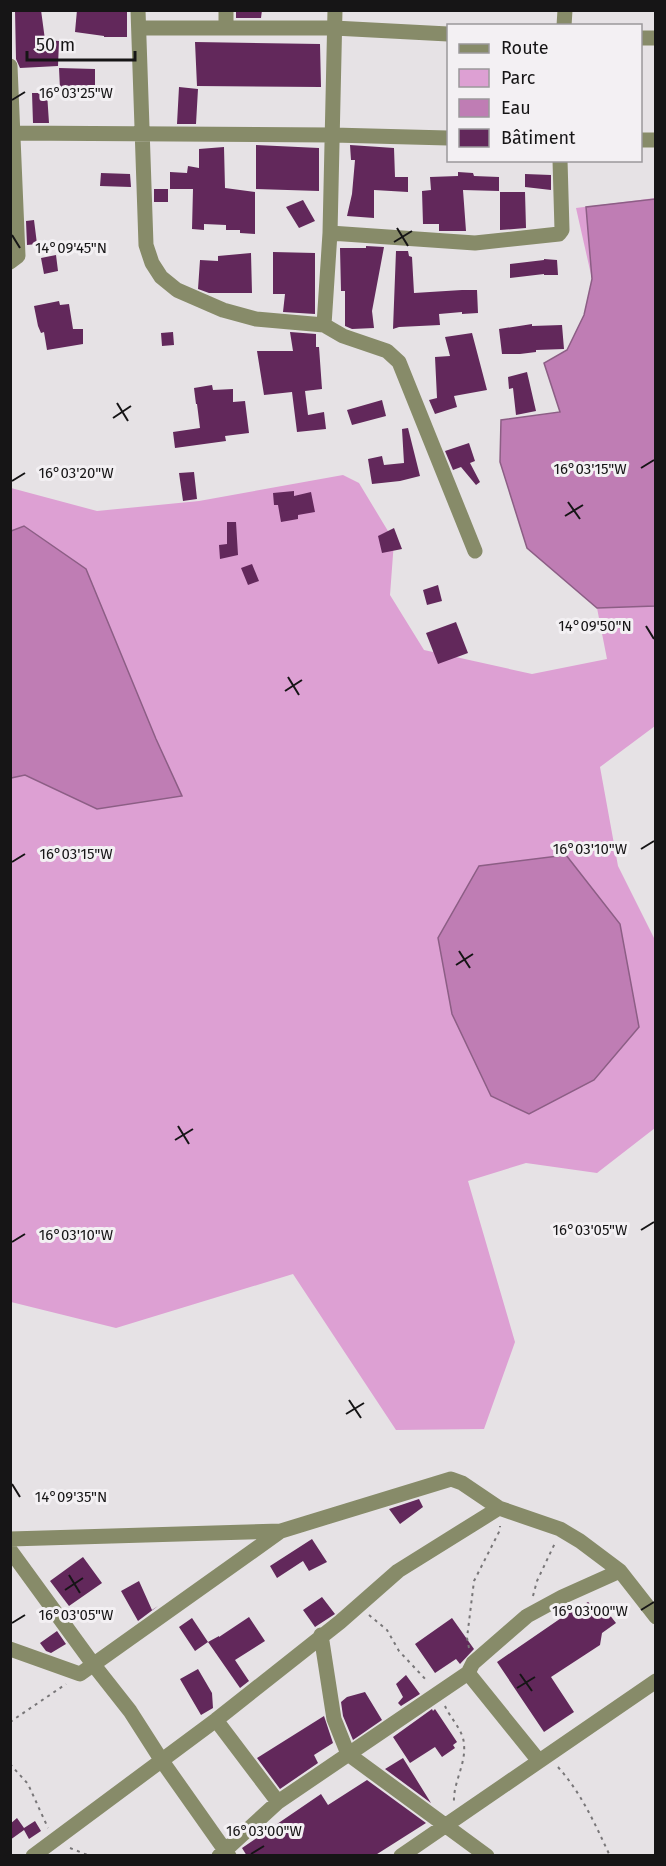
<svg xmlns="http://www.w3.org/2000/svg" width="666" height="1866" font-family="'Fira Sans',sans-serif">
<rect width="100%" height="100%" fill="#e6e2e5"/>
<path fill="#dda0d3" d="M655,198v528l-55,41 18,99 37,74v188l-58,45 -71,-10 -58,18 47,161 -31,87 -88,1 -103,-156 -177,54 -105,-26v-814l86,23 102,-10 144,-26 16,8 35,58 -4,54 34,55 108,24 75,-15 -10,-51 -70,-60 -27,-86 1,-42 59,-8 -16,-49 23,-13 17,-35 8,-36 -16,-71z"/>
<path fill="#bf7db4" stroke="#8c5e85" stroke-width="1.5" d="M655,199v407l-58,2 -70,-60 -27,-86 1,-42 59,-8 -16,-49 23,-13 17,-35 8,-36 -6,-72z
M24,526l62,43 70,170 26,57 -85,13 -72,-34 -14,3v-247z
M566,855l54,69 19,103 -45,53 -65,34 -38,-18 -39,-82 -14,-76 41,-72z"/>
<path fill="#62285b" d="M15,10h26l4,30 14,1 -1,25 -38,2 -4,-9z
M77,10h50v27h-23v-1l-29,-4z
M236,10h26l-1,8h-25z
M195,42l125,2 1,43 -124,-1z
M59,68l36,1v20h-35z
M179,87l19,2 -2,35h-19z
M32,93h15l2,30h-16z
M256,145l63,3v43l-63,-2z
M350,145l44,3 1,29h13v15l-34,-2v28l-27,-2 5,-22 3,-34h-4z
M224,147l1,41 30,4v42l-15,-1v-3h-14v-5l-22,-1v6l-12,-1 1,-40h-23v-17l17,1 1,-7 11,2v-19z
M458,172l15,1 1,3 25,1v14l-36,-1 3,41h-27v-7h-16l-1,-33 9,-1 -1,-13 28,-1z
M101,173l29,1 1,13 -31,-1z
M525,174l26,1v15l-26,-3z
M154,189h14v13h-14z
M500,192h25l1,36 -26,2z
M303,200l12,21 -16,7 -13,-21z
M34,220l3,24 -10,1 -1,-24z
M366,246l18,1 -12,64 2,17 -22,1 -7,-3v-35h-4l-1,-43h26z
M396,251h12l1,5 3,1 2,36 48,-3h15l1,23 -16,1v-2l-23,2 1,11 -41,2 -6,2z
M273,252l42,1v61l-32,-2 2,-18h-12z
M251,253l1,40h-43l-11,-4 2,-29 18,1v-5z
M56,255l2,16 -14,3 -3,-16z
M544,259l13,1 1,15h-14v-1l-34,4v-14l34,-4z
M59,301l1,4 9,-1 4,25h10v15l-36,6 -3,-18 -3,1 -3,-7 -4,-20z
M532,324v2l30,-1 2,24 -28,1v2l-16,2h-18l-3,-25z
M173,332l1,13 -12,1 -1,-13z
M290,332l26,2v13h3l3,42 -17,2 3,24 16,-3 2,17 -29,3 -5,-40 -28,3 -7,-44h36z
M472,333l15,57 -33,6 3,11 -22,7 -6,-14 8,-2 -2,-41 15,-1 -5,-19z
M527,372l9,39 -20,4 -3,-27 -4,1 -1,-12z
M212,385l1,5 20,-1v13l12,-1 4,32 -24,3 1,5 -51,7 -2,-16 27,-4 -3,-24h-1l-2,-16z
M382,400l4,16 -34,9 -5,-15z
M408,428l12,48 -20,5 -28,3 -4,-25 14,-3 2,9 20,-2 -2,-34z
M469,443l6,18 -5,2 10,19 -4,3 -15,-18 -8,3 -8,-19z
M194,472l3,27 -14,2 -4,-28z
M294,491v5l17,-4 4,20 -17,3v4l-17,3 -3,-17h-4l-1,-12z
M227,522h9l2,33 -18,4 -1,-14 8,-1z
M394,528l8,21 -20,4 -4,-17z
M252,564l7,17 -11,4 -7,-17z
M438,585l4,16 -15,4 -4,-15z
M456,622l12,31 -30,11 -12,-31z
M419,1499l4,8 -23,17 -11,-15z
M312,1539l15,23 -18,9 -6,-10 -26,17 -7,-12z
M83,1557l19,26 -33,23 -19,-25z
M139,1581l13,29 6,-4 -20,15 -17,-30z
M322,1597l13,17 -20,13 -12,-17z
M588,1602l9,7h8l11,14 -14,10 -2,12 -49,32 23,35 -30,20 -47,-70 70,-48z
M249,1617l16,24 -30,19 14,21 -9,7 -32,-46 11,-6v1z
M192,1618l16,24 -13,9 -16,-24z
M452,1618l22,31 -14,15 -4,-5 -21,14 -20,-29z
M57,1631l9,13 -15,9 -5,-2 -6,-8z
M198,1669l14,24 1,15 -12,7 -21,-36z
M406,1675l14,19 -19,12 -3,-3 5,-6 -7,-13z
M365,1692l17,28 -29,20 -10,-24 -2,-14 6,-5z
M432,1709l1,2 2,-2 22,33 -4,3 2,3 -13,9 -7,-10 -25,16 -17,-26z
M324,1716l9,27 -19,12 4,8 -38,26 -23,-31z
M403,1758l28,45 -46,-34z
M367,1780l59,43 -52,33h-127l-5,-8 79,-54 7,11z
M17,1818l7,10 11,-7 6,10 -12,8 -5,-9 -14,10v-16z"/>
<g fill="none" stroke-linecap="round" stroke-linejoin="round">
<path stroke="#787678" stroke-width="2" stroke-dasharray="3 4.5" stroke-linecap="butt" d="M533,1596l4,-15 18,-38
M369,1615l18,15 12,21 29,31
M469,1648l-2,-10 7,-57 26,-51v-4
M445,1706c5,12 19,25 19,39 2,19 -11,38 -10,57
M10,1722l56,-38
M10,1764l18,20 20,44
M558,1767c24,27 37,57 52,89
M70,1848l20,8"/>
<path stroke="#878b69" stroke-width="15" d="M138,10l8,235 6,18 9,14 16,13 46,20 33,9 68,6 19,11 44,15 12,11 76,189
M564,26l1,-16
M140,28h194l114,6
M226,28v-18
M640,38h16
M10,66l8,190 -8,6
M10,133l323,2 115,3
M640,140h16
M330,233l145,10 84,-9 3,-4 -2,-70
M324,325l6,-92 5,-223
M10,1539l271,-8 170,-52 11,4 37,25
M10,1550l83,114 37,47 32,50 67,95
M321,1635l13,84 14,35 139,102
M10,1649l70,25 201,-143
M468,1673l71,88
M216,1720l62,82
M33,1856l183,-136 124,-98 58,-51 101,-63 61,21 20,12 40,30 36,46
M219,1856l59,-54 190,-129 5,-10 54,-47 35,-19 58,-26
M401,1856l255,-175"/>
</g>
<path fill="none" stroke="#161516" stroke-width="2" d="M12,100l13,-8M397,228l11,18M12,235l8,13M394,242l18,-11M117,403l11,18M113,418l18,-12M641,468l13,-8M12,481l13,-8M568,502l12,17M565,516l18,-11M646,626l8,13M288,677l11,18M285,691l17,-11M641,849l13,-8M12,862l13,-8M459,951l11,17M456,965l17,-11M178,1126l11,18M175,1140l18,-11M641,1230l13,-8M12,1242l13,-8M349,1400l12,18M346,1414l18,-11M12,1484l8,13M69,1575l11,18M65,1590l18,-12M641,1610l13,-8M12,1623l13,-8M520,1674l12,17M517,1688l18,-11M251,1854l13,-8"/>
<g font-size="15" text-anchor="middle" fill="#161516" stroke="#f3f0f3" stroke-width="6" stroke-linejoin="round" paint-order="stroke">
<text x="76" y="98">16°03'25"W</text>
<text x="71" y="253">14°09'45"N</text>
<text x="590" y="474">16°03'15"W</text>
<text x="76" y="478">16°03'20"W</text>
<text x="595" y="631">14°09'50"N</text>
<text x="590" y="854">16°03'10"W</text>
<text x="76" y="859">16°03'15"W</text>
<text x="590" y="1235">16°03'05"W</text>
<text x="76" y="1240">16°03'10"W</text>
<text x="71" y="1502">14°09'35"N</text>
<text x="590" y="1616">16°03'00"W</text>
<text x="76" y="1620">16°03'05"W</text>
<text x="264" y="1836">16°03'00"W</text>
</g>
<rect width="666" height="1866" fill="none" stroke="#161516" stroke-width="24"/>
<rect x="447" y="24" width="195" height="138" fill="#f3f0f3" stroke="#9b989b" stroke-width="1.5"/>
<rect x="459" y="44" width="30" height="9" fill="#878b69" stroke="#9b989b" stroke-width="1.5"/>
<text x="501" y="54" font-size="18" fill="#161516">Route</text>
<rect x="459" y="69" width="30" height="18" fill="#dda0d3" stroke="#9b989b" stroke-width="1.5"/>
<text x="501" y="84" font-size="18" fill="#161516">Parc</text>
<rect x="459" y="99" width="30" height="18" fill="#bf7db4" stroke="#9b989b" stroke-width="1.5"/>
<text x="501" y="114" font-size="18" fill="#161516">Eau</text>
<rect x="459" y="129" width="30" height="18" fill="#62285b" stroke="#9b989b" stroke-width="1.5"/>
<text x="501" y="144" font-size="18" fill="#161516">Bâtiment</text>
<path d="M27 51v9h108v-9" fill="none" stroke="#161516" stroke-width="3"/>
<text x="36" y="51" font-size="18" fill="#161516" stroke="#f3f0f3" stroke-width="4.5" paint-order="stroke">50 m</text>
</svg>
